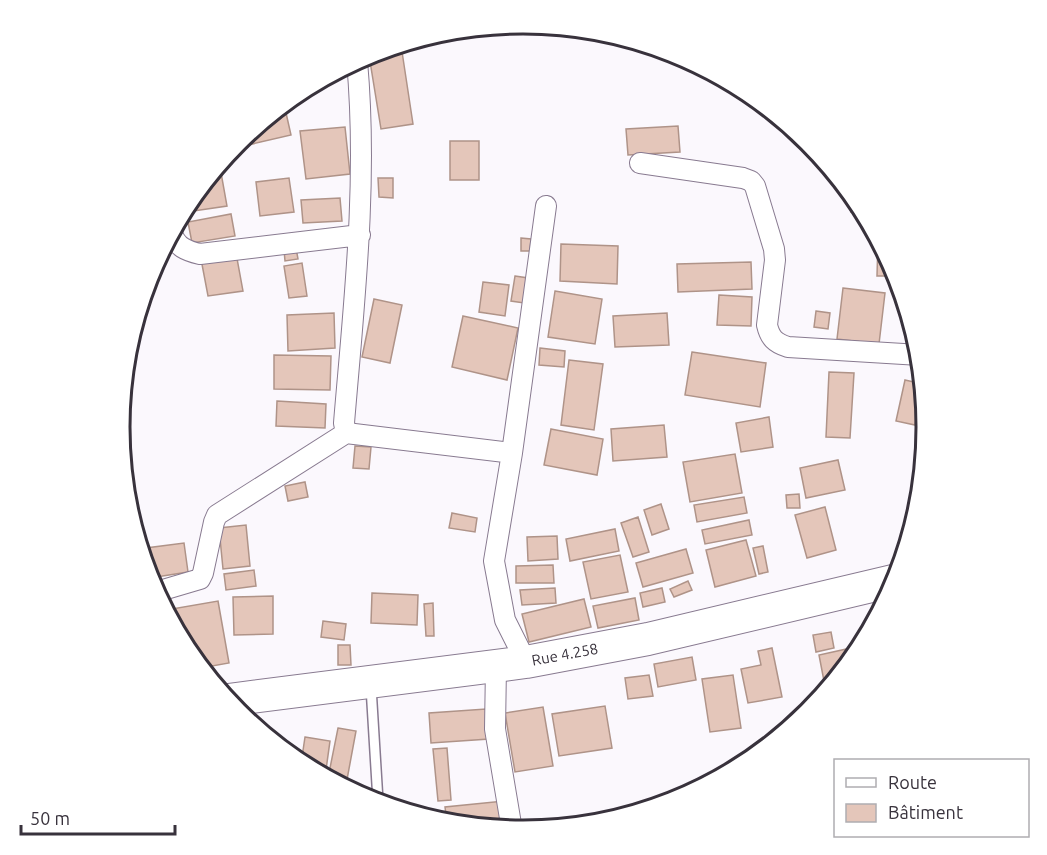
<svg xmlns="http://www.w3.org/2000/svg" width="1047" height="855" font-family="Ubuntu,sans-serif">
<rect width="100%" height="100%" fill="#fbf8fd"/>
<path fill="#e4c6ba" stroke="#af9388" stroke-width="1.5" d="M401,45l12,79 -32,5 -12,-74z
M284,104l7,31 -43,10 -2,-9z
M678,126l2,26 -52,3 -2,-26z
M345,127l5,47 -44,5 -6,-48z
M450,141h29v39h-29z
M220,167l7,39 -40,6 -1,-5 2,-4 29,-35z
M289,178l5,34 -34,4 -4,-34z
M378,178h15v20l-14,-1z
M853,196l6,8 5,9 -13,-1z
M340,198l2,23 -39,2 -2,-23z
M231,214l4,22 -43,7 -4,-21z
M521,238l10,1 -1,12h-9z
M878,240l18,33 1,3h-20z
M561,244l57,2 -1,38 -57,-3z
M296,248l2,11 -13,2 -1,-11z
M236,253l7,38 -35,5 -7,-37z
M751,262l1,27 -74,3 -1,-28z
M302,263l5,33 -18,2 -5,-32z
M515,276l13,2 -4,25 -13,-2z
M483,282l26,3 -4,31 -26,-4z
M843,288l42,5 -6,51 -42,-5z
M555,291l47,8 -7,45 -47,-7z
M719,295l33,2 -1,29 -34,-1z
M374,299l28,6 -12,58 -28,-6z
M816,311l14,2 -2,16 -14,-2z
M334,313l1,35 -47,3 -1,-36z
M667,313l2,32 -54,2 -2,-31z
M463,316l55,12 -11,52 -55,-13z
M540,348l25,3 -1,16 -25,-2z
M692,352l74,11 -6,44 -75,-12z
M274,355l57,1 -1,34 -56,-1z
M569,360l34,4 -9,66 -33,-5z
M829,372l25,1 -4,65 -24,-1z
M905,380l18,4 -8,41 -19,-4z
M277,401l49,3 -1,24 -49,-2z
M769,417l4,30 -32,5 -5,-29z
M664,425l3,32 -54,4 -2,-32z
M551,429l52,10 -6,36 -53,-10z
M355,446l16,1 -2,22 -16,-1z
M735,454l7,39 -52,9 -7,-40z
M838,460l7,30 -39,8 -6,-30z
M305,482l3,15 -20,4 -3,-15z
M799,494l1,14h-13l-1,-13z
M744,497l3,16 -50,9 -3,-17z
M661,504l8,25 -17,6 -8,-25z
M825,507l11,43 -29,8 -12,-43z
M452,513l25,5 -2,14 -26,-4z
M638,517l11,35 -16,5 -12,-34z
M749,520l3,15 -47,9 -3,-14z
M246,525l4,41 -27,3 -4,-41z
M615,529l4,22 -49,10 -4,-22z
M557,536l1,23 -30,2 -1,-24z
M746,540l10,36 -41,11 -9,-37z
M184,543l4,29 -38,6 -4,-30z
M763,546l5,26 -9,2 -6,-26z
M686,549l7,24 -50,14 -7,-24z
M620,555l8,37 -37,7 -8,-37z
M553,565l1,18h-38v-17z
M254,570l2,16 -30,4 -2,-16z
M688,581l4,9 -18,7 -4,-8z
M555,588l1,15 -34,2 -2,-15z
M662,588l3,14 -22,5 -3,-14z
M372,593l46,2 -1,30 -46,-2z
M273,596v38l-39,1 -1,-38z
M635,598l4,22 -41,8 -5,-22z
M584,599l7,28 -62,15 -7,-28z
M218,601l11,62 -28,5 -13,-17 -22,-41z
M433,603l1,33h-8l-2,-32z
M323,621l23,3 -2,16 -23,-3z
M831,632l3,16 -18,4 -3,-17z
M338,645h12l1,20h-13z
M772,648l10,49 -34,6 -7,-34 20,-4 -3,-14z
M851,648l2,11 -16,19 -13,3 -5,-26z
M692,657l4,23 -38,7 -4,-23z
M649,675l4,21 -25,3 -3,-21z
M733,675l8,53 -31,4 -8,-53z
M605,706l7,42 -53,8 -7,-42z
M543,707l10,59 -38,6 -10,-59z
M486,709l3,30 -58,4 -2,-30z
M338,728l18,3 -10,54 -18,-7z
M305,737l25,4 -5,36 -24,-13z
M447,748l4,52 -13,1 -5,-52z
M504,801l2,17 -59,5 -2,-16z"/>
<g fill="none" stroke-linecap="round" stroke-linejoin="round">
<g stroke="#887a90" stroke-width="12">
<path id="service" d="M371,687l7,114"/>
</g>
<g stroke="#887a90" stroke-width="22">
<path id="minor" d="M357,61c11,121 -3,242 -13,362l2,10 166,20
M640,163l103,15 8,3 4,5 19,63 1,11 -8,65c3,13 8,18 21,22l132,8
M172,233c4,14 15,18 28,21l160,-19
M156,592l44,-13 3,-6 11,-51 3,-7 129,-82
M526,662l-21,-42 -11,-59 18,-108 34,-247
M496,666l-1,63 17,101"/>
</g>
<g stroke="#887a90" stroke-width="34">
<g id="trunk">
<path id="s1" d="M228,700l298,-38 122,-23 249,-59"/>
</g>
</g>
<use href="#service" stroke="#fff" stroke-width="9"/>
<use href="#minor" stroke="#fff" stroke-width="20"/>
<use href="#trunk" stroke="#fff" stroke-width="32"/>
</g>
<g text-anchor="middle" stroke-width="4.5" stroke-linejoin="round" paint-order="stroke">
<g font-size="15" fill="#38323c" stroke="#fff">
<text dy="5" stroke="none"><textPath href="#s1" startOffset="340">Rue 4.258</textPath></text>
</g>
</g>
<path d="M0 0H1047V855H0ZM130 427a393 393 0 1 1 786 0a393 393 0 1 1-786 0Z" fill="#fff" fill-rule="evenodd"/>
<path fill="none" stroke="#38323c" stroke-width="3" d="M130 427a393 393 0 1 1 786 0a393 393 0 1 1-786 0Z"/>
<rect x="834" y="759" width="195" height="78" fill="#ffffff" stroke="#afadb1" stroke-width="1.5"/>
<rect x="846" y="778" width="30" height="9" fill="#ffffff" stroke="#afadb1" stroke-width="1.5"/>
<text x="888" y="789" font-size="18" fill="#38323c">Route</text>
<rect x="846" y="804" width="30" height="18" fill="#e4c6ba" stroke="#afadb1" stroke-width="1.5"/>
<text x="888" y="819" font-size="18" fill="#38323c">Bâtiment</text>
<path d="M21 825v9h154v-9" fill="none" stroke="#38323c" stroke-width="3"/>
<text x="30" y="825" font-size="18" fill="#38323c" stroke="#ffffff" stroke-width="4.5" paint-order="stroke">50 m</text>
</svg>
